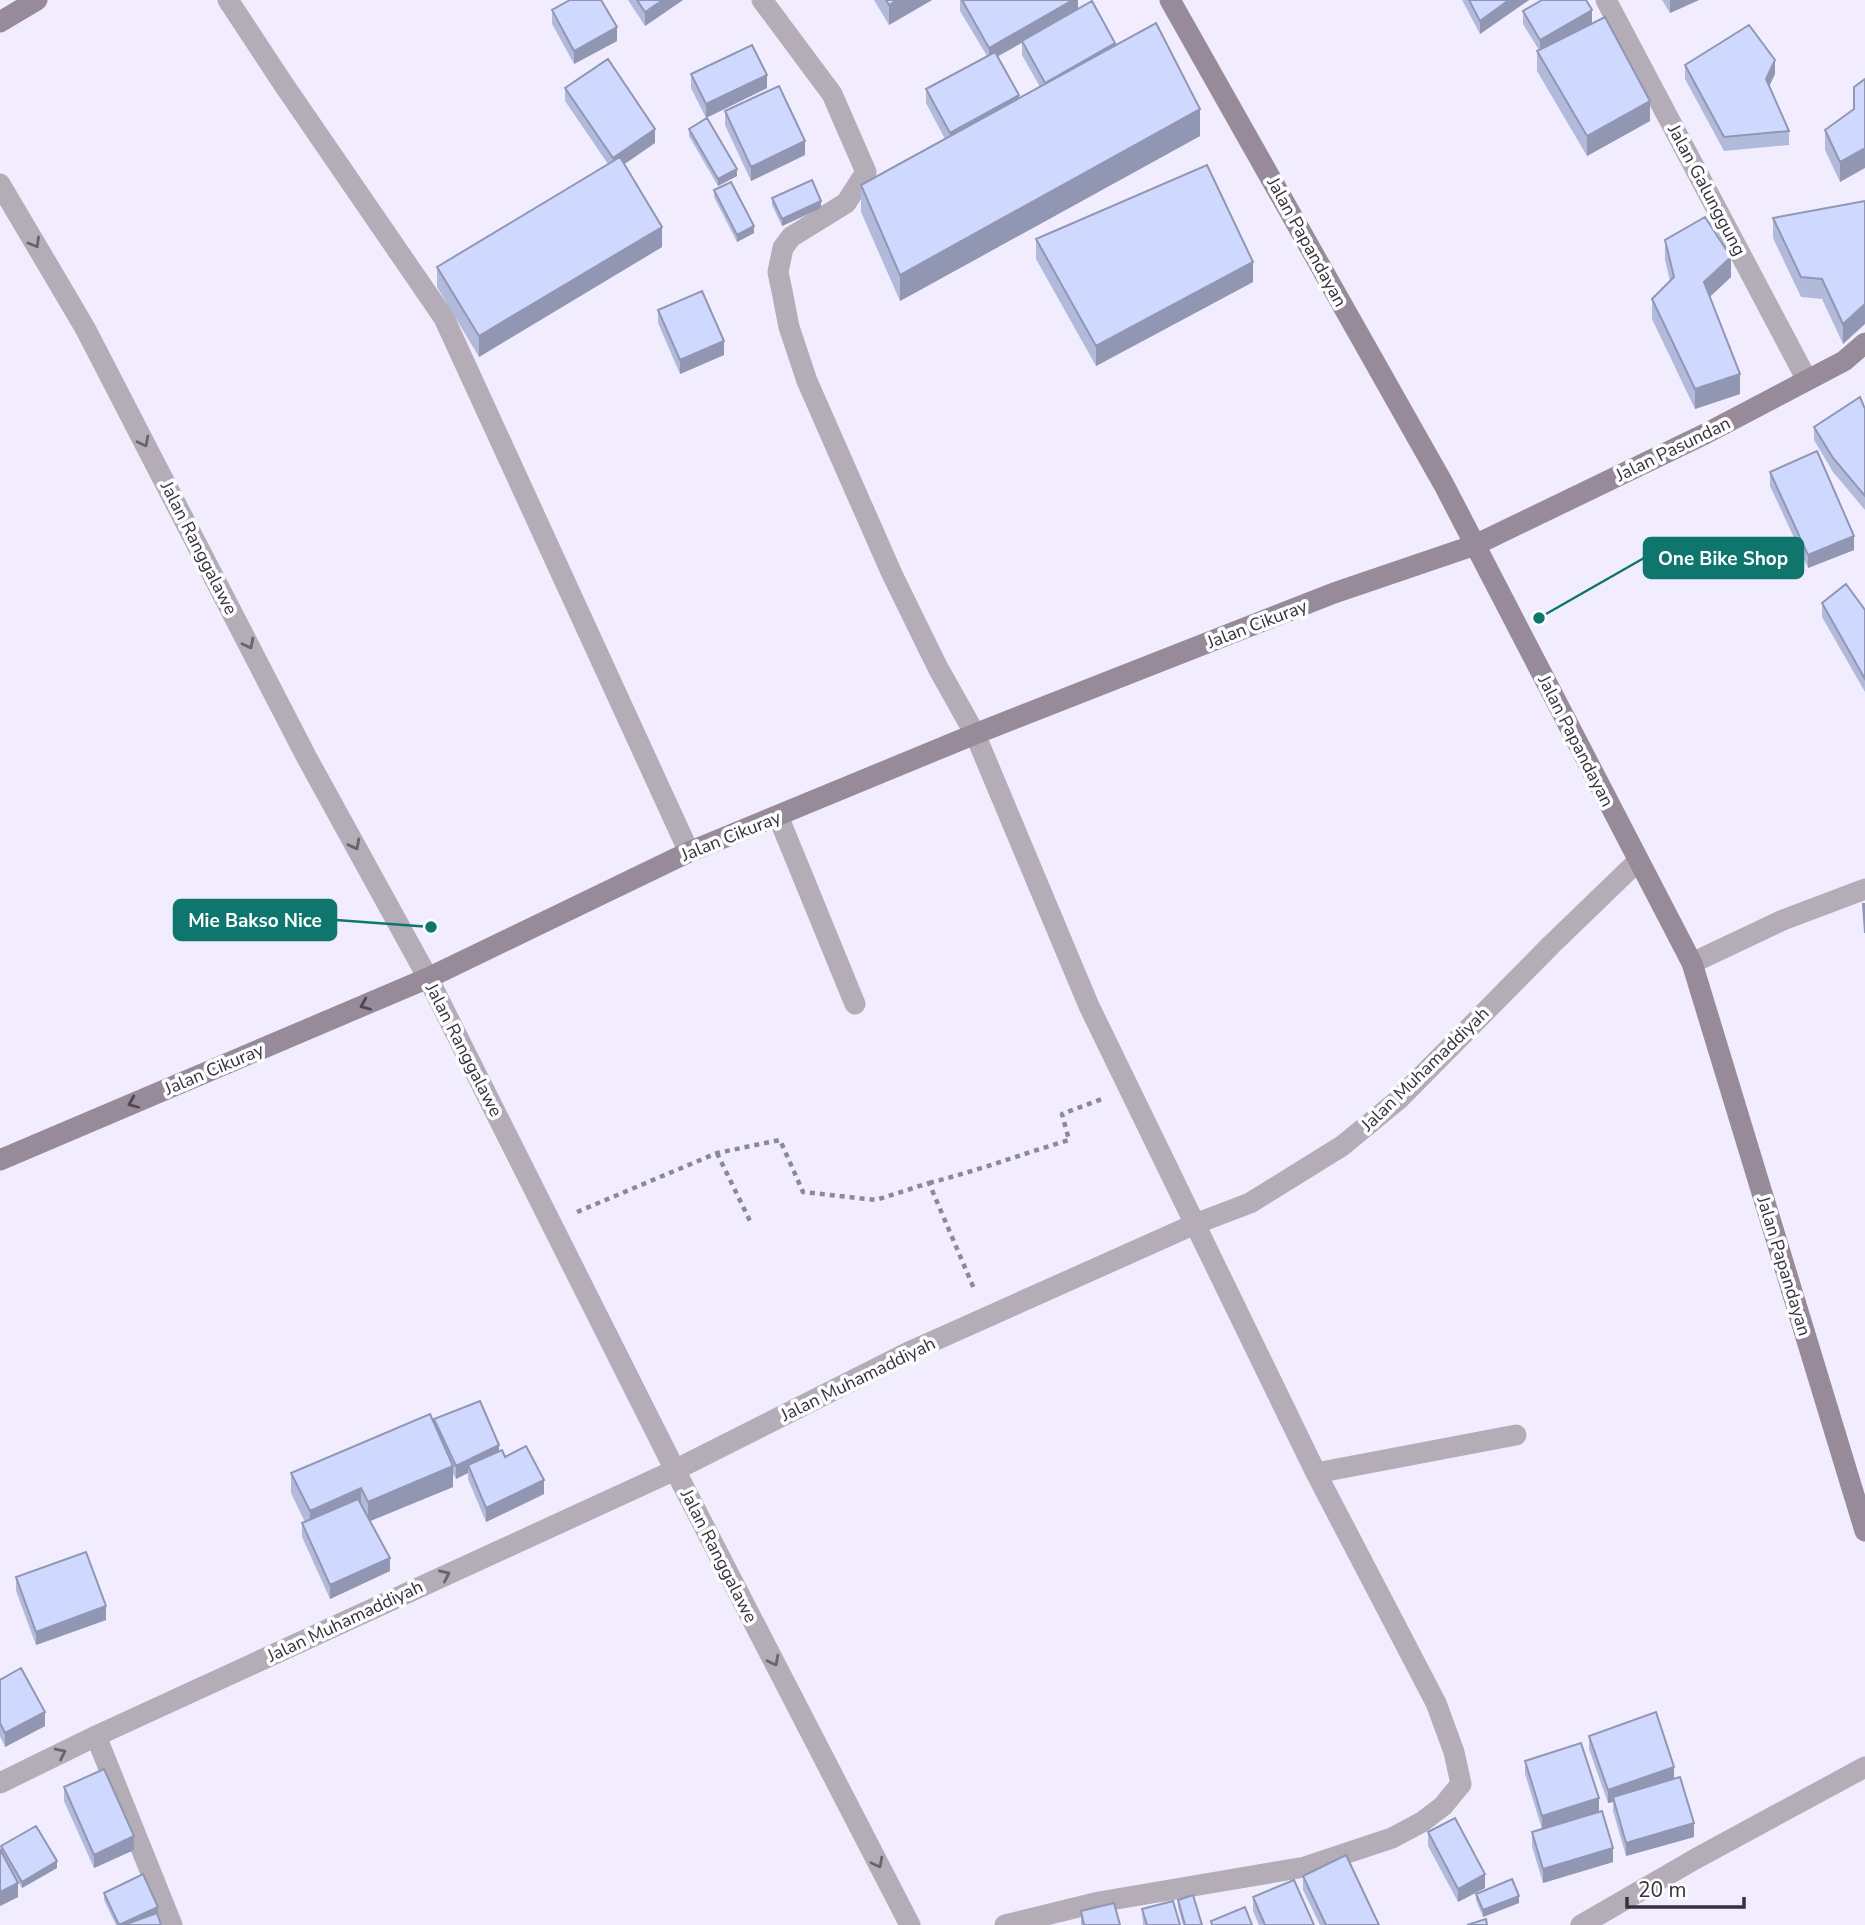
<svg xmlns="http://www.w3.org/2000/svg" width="1865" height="1925" font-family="'Nunito Sans',sans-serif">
<rect width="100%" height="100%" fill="#f1edff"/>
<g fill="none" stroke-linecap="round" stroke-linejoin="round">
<path stroke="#8c8896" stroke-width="4.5" stroke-dasharray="5 5" stroke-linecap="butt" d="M717,1153l33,68
M929,1183c48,-12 93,-29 140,-43l-7,-26 40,-15
M577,1212l140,-59 63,-13 23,52 73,8 53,-17 46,108"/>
<path stroke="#b4acb6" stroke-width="21" d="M228,0l56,85 160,233 245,534
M762,0l70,94 34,78 -20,31 -55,34 -8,11 -5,24 4,19 7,36 18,54 85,193 46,94 37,66 114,272 227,467 120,230 18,49 7,32 -18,22 -21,16 -30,16 -87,29 -206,35 -94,23
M1606,0l201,380
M0,184l85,144 222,430 121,220 247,492 235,455
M778,816l77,188
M1692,963l91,-43 82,-31
M1316,1473l200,-38
M96,1736l76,189
M0,1783l96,-47 579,-266 236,-119 284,-127 55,-21 92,-57 56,-46 153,-155 87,-84
M1581,1925l116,-67 168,-91"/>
<path stroke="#978b9a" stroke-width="21" d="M1170,0l274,485 248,478 173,568
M0,22l37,-22
M0,1160l428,-182 261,-126 286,-118 359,-141 141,-48 230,-111 139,-73 21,-18"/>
</g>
<path fill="#b2badb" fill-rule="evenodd" d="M628,0h55l-38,26z
M874,0h58l-43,25z
M960,0h118v9l37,37 85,90 -300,165 -39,-89v-27l84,-46 -19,-36v-14l61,-33 -27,-45zM1022,43v12l18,32 -21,12 -22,-42z
M1462,0h67l-49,34z
M1662,0h37l-29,13z
M552,10l65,31 -43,23 -22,-40z
M1523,11l69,12 58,98 -63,35 -50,-85v-20l2,-1 -16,-26z
M1685,65l90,9 -6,12 20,45v14l-65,6 -39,-72z
M691,74l76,14 -61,30 -15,-30z
M1865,79l-25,103 -15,-32v-20l29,-21z
M565,88l90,55 -31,21 38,83 -183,110 -42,-70v-20l171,-103 -43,-63z
M725,111l80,44 -54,26 -26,-56z
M689,129l48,47 -19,10 -29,-50z
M714,190l40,43 -17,9 -23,-45z
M772,198l49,10 -39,18 -10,-21z
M1865,201l-22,143 -21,-45 -21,-2 -28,-59v-20z
M1036,239l217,43 -157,84 -60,-107z
M1665,240l66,37 -21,20 30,97 -45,15 -43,-90v-20l18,-18 -5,-21z
M658,310l66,45 -44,19 -22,-51z
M1865,409v101l-32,-38 -19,-32v-13z
M1770,472l84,78 -46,18 -38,-82z
M1822,603l43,7v82l-43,-75z
M434,1419l65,32 45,43 -58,28 -18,-43v-6l-12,6 -3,-5v13l-83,34 20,50 -60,28 -28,-62v-14l3,-1 -14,-29v-20l143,-49z
M16,1577l90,43 -70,25 -20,-54z
M0,1680l45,46 -40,21 -5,-11z
M1589,1736l85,43 20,58 -68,19 -13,-45v-9l-5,1 -19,-54z
M1525,1761l74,51 14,50 -70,21 -11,-37v-14l10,-3 -17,-55z
M64,1787l70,63 -40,18 -30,-67z
M1428,1832l57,56 -27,14 -30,-56z
M1,1846l56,22 -35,20 -8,-13 4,22 -18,9v-57l1,2z
M1303,1876l76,49h-59l-17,-35z
M104,1893l54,21 3,11h-45l-12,-25z
M1476,1894l43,9 -36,14 -7,-17z
M1253,1897l61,28h-55l-6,-14z
M1178,1900l24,25h-19l-5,-18z
M1142,1909l38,16h-37z
M1081,1911l39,14h-39z"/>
<path fill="#9197b2" d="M663,0h20l-38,26v-14z
M897,0h35l-43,25v-20z
M1073,0h5v11l-89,50v-13z
M1509,0h20l-49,34v-13z
M1670,0h29l-29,13z
M1592,10v13l-52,30v-13z
M617,27v14l-43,23v-13z
M1115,43v14l-70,26z
M1775,60v14l-9,19v-14z
M767,75v13l-61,30v-14z
M1019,95v14l-69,38v-14z
M1650,101v20l-63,35v-20z
M1200,109v27l-300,165v-26z
M655,129v14l-42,29v-14z
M805,141v14l-54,26v-14z
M1865,148v20l-25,14v-20z
M737,169v7l-19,10v-7z
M821,201v7l-39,18v-7z
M754,226v7l-17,9v-7z
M662,227v20l-183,110v-21z
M1731,257v20l-27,25v-20z
M1253,262v20l-157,84v-20z
M1865,304v20l-22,20v-20z
M724,341v14l-44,19v-14z
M1740,374v20l-45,15v-20z
M1854,536v14l-46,18v-13z
M499,1445v14l-31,6v8l-12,6v-13z
M453,1466v21l-85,35v-20z
M544,1480v14l-58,28v-14z
M361,1488v20l-51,23v-20z
M390,1558v13l-60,28v-14z
M106,1606v14l-70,25v-13z
M45,1712v14l-40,21v-14z
M1674,1767v14l-61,16v5l-5,1v-13z
M1599,1798v14l-57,18v-14z
M1694,1823v14l-68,19v-13z
M134,1836v14l-40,18v-13z
M1613,1848v14l-70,21v-14z
M57,1861v7l-35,20v-6z
M1485,1874v14l-27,14v-13z
M18,1883v14l-18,9v-14z
M1519,1896v7l-36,14v-7z
M158,1907v7l-24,11h-15z"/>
<path fill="#cfd8ff" stroke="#9197b2" stroke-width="2" d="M570,0h31l16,27 -43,24 -22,-41z
M637,0h26l-18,12z
M886,0h11l-8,5z
M962,0h111l-84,48z
M1469,0h40l-29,21z
M1542,0h44l6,10 -52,30 -17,-29z
M1092,1l23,42 -70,40 -23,-42z
M1605,17l45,84 -63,35 -50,-85z
M1156,23l44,86 -300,166 -39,-90z
M1749,25l26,35 -9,19 23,52 -65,6 -39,-72z
M752,45l15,30 -61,29 -15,-30z
M995,52l24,43 -69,38 -24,-44z
M608,59l47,70 -42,29 -48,-70z
M1865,79v69l-25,14 -15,-32 29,-21v-22z
M779,86l26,55 -54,26 -26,-56z
M707,118l30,51 -19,10 -29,-50z
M620,157l42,70 -183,109 -42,-69z
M1207,165l46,97 -157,84 -60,-107z
M812,180l9,21 -39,18 -10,-21z
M731,182l23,44 -17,9 -23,-45z
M1865,201v103l-22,20 -21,-45 -21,-2 -28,-59z
M1705,217l26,40 -27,25 36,92 -45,15 -43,-90 22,-22 -9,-37z
M702,291l22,50 -44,19 -22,-50z
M1860,397l5,12v87l-32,-38 -19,-31z
M1817,451l37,85 -46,19 -38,-83z
M1846,584l19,26v69l-43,-76z
M1863,904h2v29z
M480,1401l19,44 -43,21 -22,-47z
M430,1414l23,52 -85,36 -7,-14 -51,23 -19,-38z
M526,1446l18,34 -58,28 -18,-43 34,-15 3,7z
M358,1499l32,59 -60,27 -28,-62z
M86,1552l20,54 -70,26 -20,-55z
M21,1668l24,44 -40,21 -5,-10v-43z
M1656,1712l18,55 -66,23 -19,-54z
M1581,1743l18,55 -57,18 -17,-55z
M104,1769l30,67 -40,19 -30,-68z
M1680,1777l14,46 -68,20 -13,-46z
M1602,1811l11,37 -70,21 -11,-37z
M1455,1818l30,56 -27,15 -30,-57z
M36,1826l21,35 -35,21 -21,-36z
M0,1849l18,34 -18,9z
M1346,1855l33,70h-53l-23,-49z
M143,1874l15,33 -39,18 -15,-32z
M1512,1879l7,17 -36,14 -7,-16z
M1294,1880l20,45h-49l-12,-28z
M1193,1895l9,30h-17l-7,-25z
M1173,1901l7,24h-33l-5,-16z
M1114,1903l6,22h-36l-3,-14z
M1245,1907l7,18h-40l-1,-4z
M157,1913l4,12h-37z
M1486,1919l1,6h-20z"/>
<defs><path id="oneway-chevron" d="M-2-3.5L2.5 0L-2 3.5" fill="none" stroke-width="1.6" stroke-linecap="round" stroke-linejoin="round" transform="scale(1.75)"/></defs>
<g stroke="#68636d">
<use href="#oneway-chevron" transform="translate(35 243) rotate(60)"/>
<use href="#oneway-chevron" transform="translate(144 442) rotate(63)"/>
<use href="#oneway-chevron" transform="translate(249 644) rotate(63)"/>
<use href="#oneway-chevron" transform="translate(355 845) rotate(62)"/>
<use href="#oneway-chevron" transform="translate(445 1575) rotate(-25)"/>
<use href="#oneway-chevron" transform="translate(774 1661) rotate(63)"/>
<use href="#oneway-chevron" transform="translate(61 1753) rotate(-26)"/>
<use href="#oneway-chevron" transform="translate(878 1863) rotate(63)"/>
</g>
<g stroke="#4e4854">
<use href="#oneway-chevron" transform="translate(365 1005) rotate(157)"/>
<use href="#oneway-chevron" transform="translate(133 1103) rotate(157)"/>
</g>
<g text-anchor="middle" stroke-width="7" stroke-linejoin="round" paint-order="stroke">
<g font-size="18" fill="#35323d" stroke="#fdfdfd">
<text transform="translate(1707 190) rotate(62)" y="6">Jalan Galunggung</text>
<text transform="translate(1307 242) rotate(61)" y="6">Jalan Papandayan</text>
<text transform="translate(1673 449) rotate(-26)" y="6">Jalan Pasundan</text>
<text transform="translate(199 548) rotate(63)" y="6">Jalan Ranggalawe</text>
<text transform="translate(1257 624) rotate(-21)" y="6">Jalan Cikuray</text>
<text transform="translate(1576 741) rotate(63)" y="6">Jalan Papandayan</text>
<text transform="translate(731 836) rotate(-22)" y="6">Jalan Cikuray</text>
<text transform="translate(464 1050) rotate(63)" y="6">Jalan Ranggalawe</text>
<text transform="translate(214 1069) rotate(-23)" y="6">Jalan Cikuray</text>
<text transform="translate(1425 1069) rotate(-44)" y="6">Jalan Muhamaddiyah</text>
<text transform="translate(1784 1266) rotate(73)" y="6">Jalan Papandayan</text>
<text transform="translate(858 1379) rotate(-26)" y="6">Jalan Muhamaddiyah</text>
<text transform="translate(719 1556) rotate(63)" y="6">Jalan Ranggalawe</text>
<text transform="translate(345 1621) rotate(-25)" y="6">Jalan Muhamaddiyah</text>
</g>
</g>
<path fill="none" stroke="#0f766e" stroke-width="2.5" d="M1539 618L1644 558M431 927L336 920"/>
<g fill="#0f766e" stroke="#fdfdfd" stroke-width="2.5">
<circle cx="1539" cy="618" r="7"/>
<circle cx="431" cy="927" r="7"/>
</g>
<g fill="#0f766e" stroke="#0f766e" stroke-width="2.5">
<rect x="1644" y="538" width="159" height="40" rx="7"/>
<rect x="174" y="900" width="162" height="40" rx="7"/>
</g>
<g font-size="19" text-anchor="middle" font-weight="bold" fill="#fff">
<text x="1723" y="565">One Bike Shop</text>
<text x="255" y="927">Mie Bakso Nice</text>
</g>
<path d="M1627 1897v10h117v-10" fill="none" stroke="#35323d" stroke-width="3.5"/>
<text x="1638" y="1897" font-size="21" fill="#35323d" stroke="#fdfdfd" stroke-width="5" paint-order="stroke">20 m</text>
</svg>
